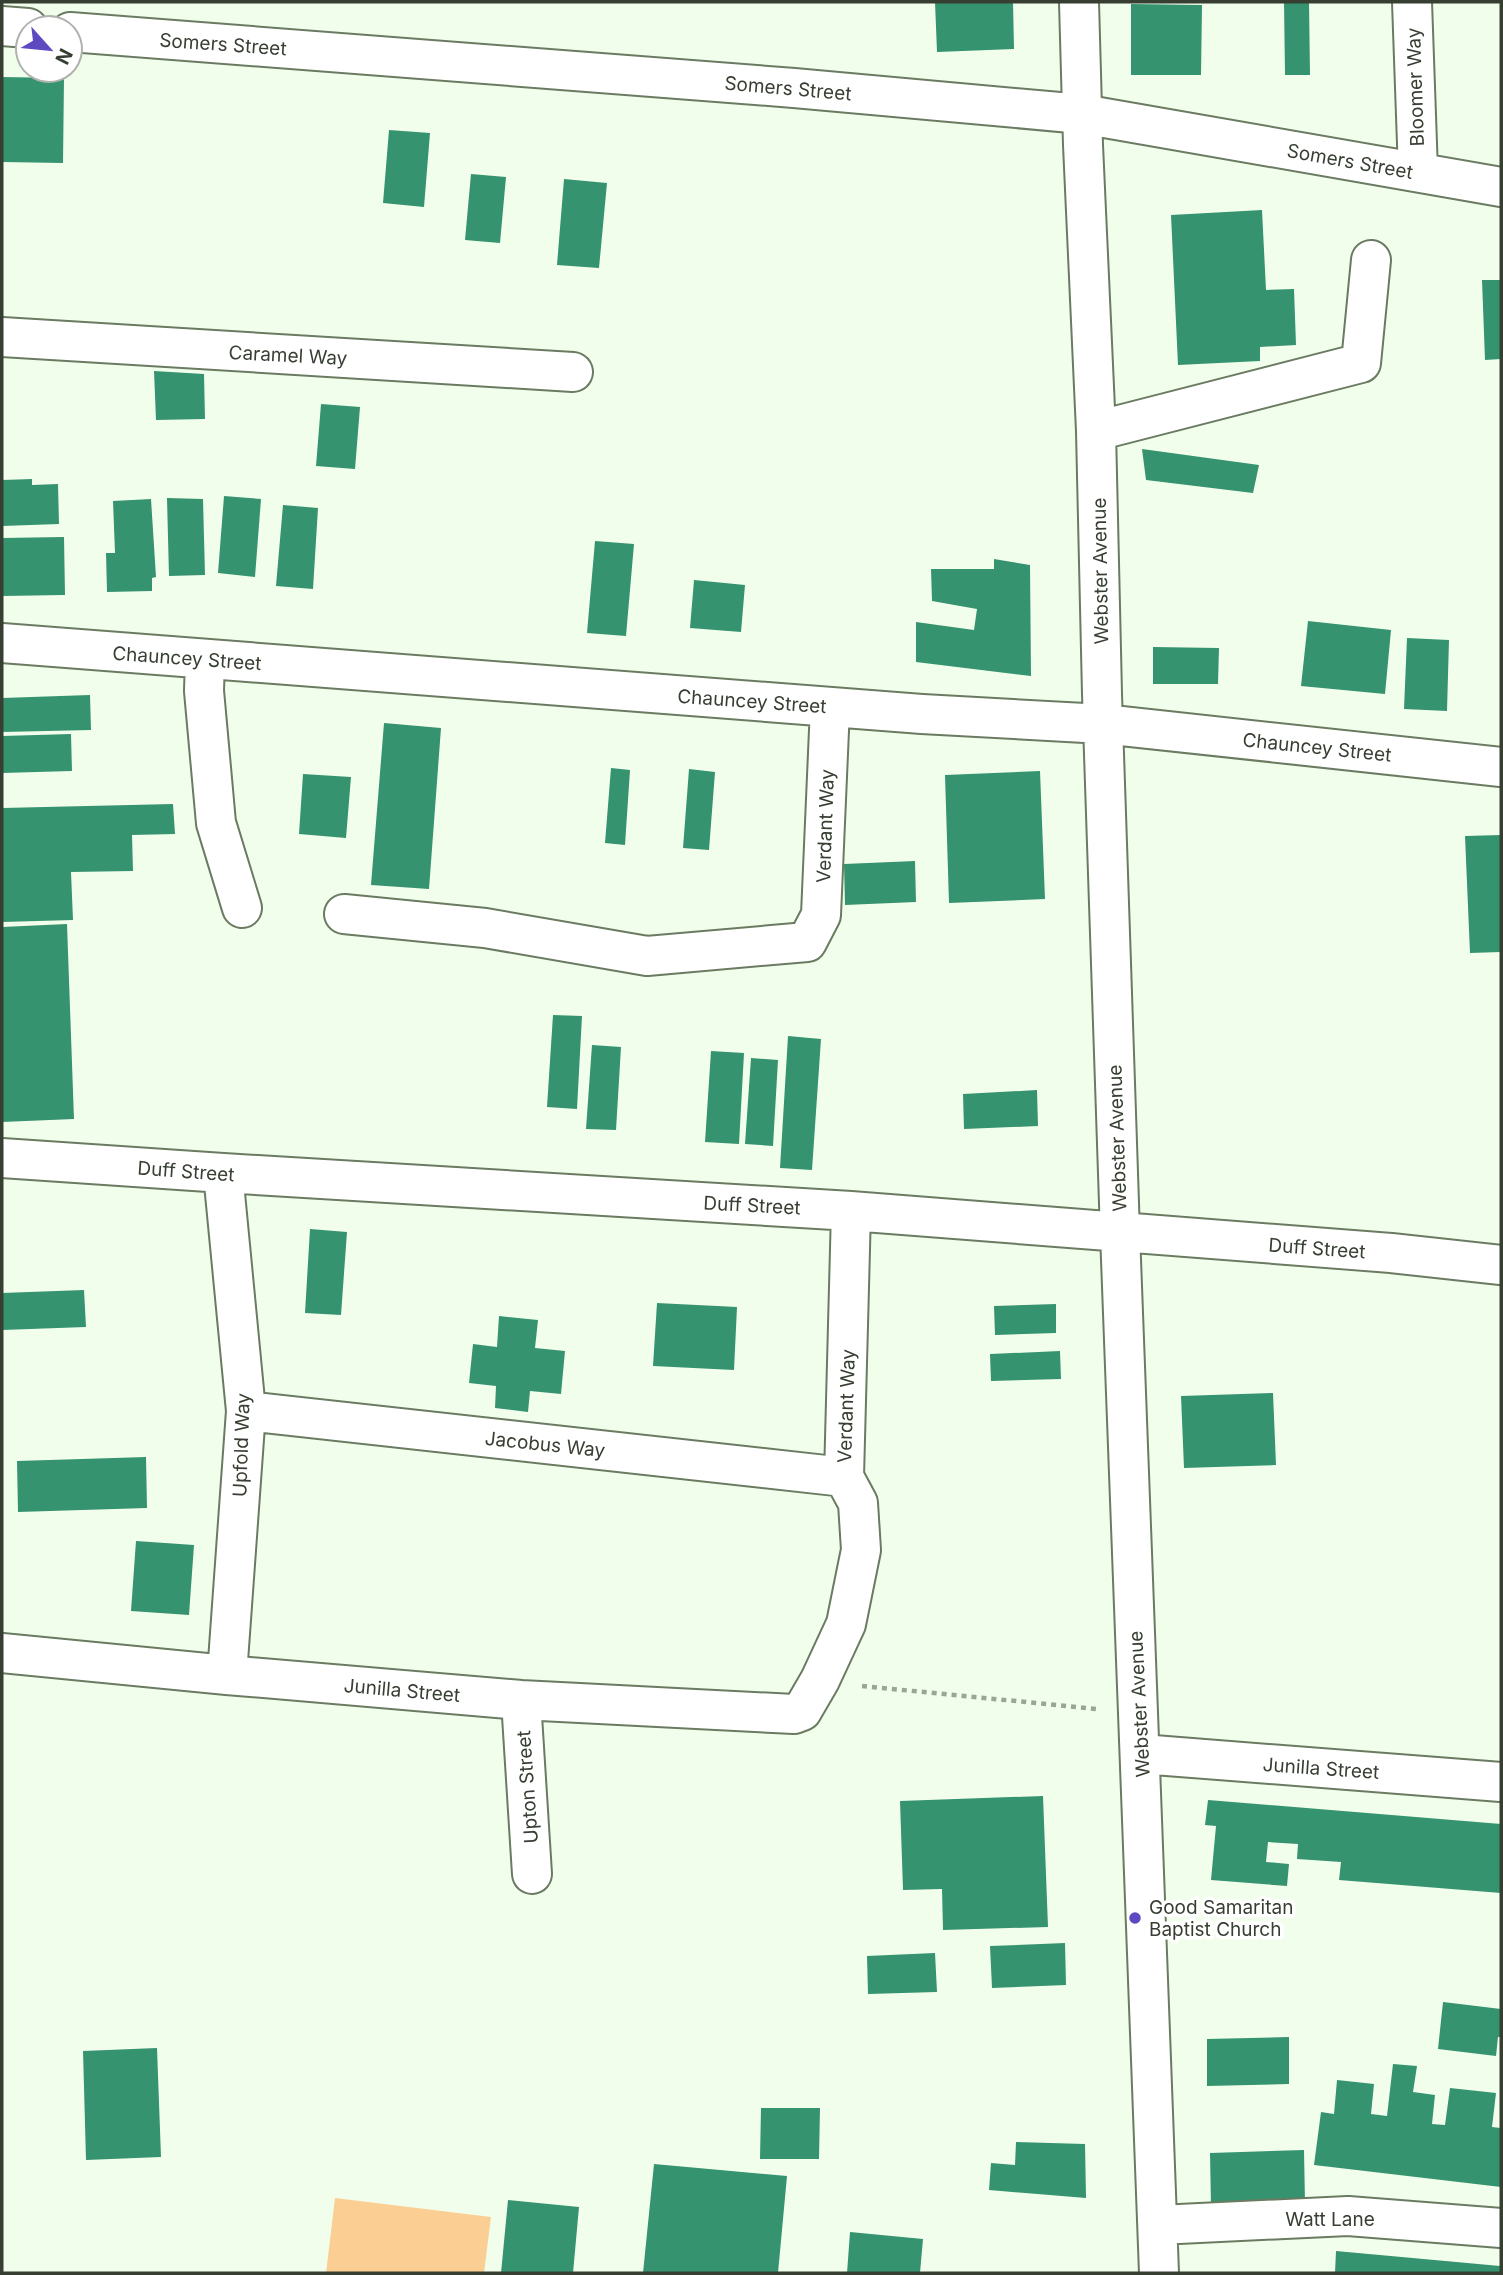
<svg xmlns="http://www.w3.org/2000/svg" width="1503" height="2275" font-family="Inter,sans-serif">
<rect width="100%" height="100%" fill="#f2feec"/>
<path fill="#fbcf93" d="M335,2198l156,19 -7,56h-158z"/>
<path fill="#369370" d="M935,2h78l1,47 -77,3z
M1284,2h25l1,73h-25z
M1131,4l71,1 -1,70h-70z
M2,77l62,1 -1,85 -61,-1z
M389,130l41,3 -6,74 -41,-4z
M471,174l35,3 -6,66 -35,-3z
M564,179l43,4 -8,85 -42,-3z
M1262,210l4,80 28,-1 2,56 -36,2v14l-82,4 -7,-150z
M1482,280h19v79l-16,1z
M154,371l50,3 1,45 -49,1z
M321,404l39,3 -5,62 -39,-3z
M1142,449l117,16 -6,28 -107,-13z
M32,479v6l26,-1 1,40 -57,2v-46z
M224,496l37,3 -6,78 -37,-4z
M167,498l36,1 2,76 -36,1z
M151,499l5,78 -4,1v13l-45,1 -1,-39h9l-2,-52z
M283,505l35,3 -5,81 -37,-3z
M64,537l1,58 -63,1v-58z
M595,541l39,3 -8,92 -39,-3z
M994,559l36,6 1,111 -115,-14v-40l58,8 3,-21 -45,-8 -1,-32h63z
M694,580l51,5 -4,47 -51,-4z
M1308,621l83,9 -6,64 -84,-8z
M1407,638l42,2 -2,71 -43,-2z
M1153,647l66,1 -1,36h-65z
M90,695l1,35 -89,2v-34z
M384,723l57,5 -12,161 -58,-4z
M71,734l1,37 -70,2v-37z
M611,768l19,2 -5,75 -20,-2z
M689,769l26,3 -6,78 -26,-2z
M1040,771l5,128 -96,4 -4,-128z
M303,774l48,3 -5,61 -47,-4z
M173,804l2,30 -43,1 1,36 -62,1 2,48 -71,2v-114z
M1501,835v117l-31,1 -5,-117z
M915,861l1,41 -71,3 -1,-41z
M67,924l7,195 -72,3v-195z
M553,1015l29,1 -5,93 -30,-2z
M788,1036l33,3 -9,131 -32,-2z
M592,1045l29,2 -5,83 -30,-1z
M711,1051l33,2 -5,91 -34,-2z
M751,1058l27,2 -5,86 -28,-2z
M1037,1090l1,36 -74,3 -1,-35z
M310,1229l37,3 -6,83 -36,-2z
M84,1290l2,37 -84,3v-37z
M657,1303l80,4 -3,63 -81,-4z
M1056,1304v29l-61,2 -1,-29z
M499,1316l39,4 -3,28 30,3 -4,43 -31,-3 -2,21 -33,-4 1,-22 -27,-3 4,-39 24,3z
M1060,1351l1,28 -70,2 -1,-27z
M1273,1393l3,72 -92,3 -3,-72z
M146,1457l1,51 -129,4 -1,-51z
M136,1541l58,4 -5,70 -58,-4z
M1043,1796l5,131 -105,3 -1,-41 -39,1 -3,-89z
M1208,1800l293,24v69l-162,-13 2,-18 -44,-3 1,-15 -30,-2 -2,20 23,2 -2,22 -76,-6 5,-54 -11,-1z
M1065,1943l1,42 -74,3 -2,-42z
M935,1953l2,39 -69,2 -1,-38z
M1443,2002l58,7v28h-3l-2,19 -58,-7z
M1289,2037v47l-82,2v-47z
M157,2048l4,109 -75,3 -3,-109z
M1393,2064l24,2 -4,26 22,3 -3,29 13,1 5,-37 46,5 -4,34 9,1v59l-187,-22 7,-53 13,2 3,-34 37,4 -3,30 16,2z
M761,2108h59l-1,51h-59z
M1016,2142l69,2 1,54 -97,-8 2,-27 24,2z
M1304,2150l1,53 -94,3 -1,-53z
M654,2164l133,12 -9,97h-135z
M508,2200l71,7 -6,66h-72z
M850,2232l73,7 -3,34h-73z
M1336,2251l164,15v7h-165z"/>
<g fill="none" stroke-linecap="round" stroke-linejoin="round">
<g stroke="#6a7b61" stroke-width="42">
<path id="minor" d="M1079,2l4,143 13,286 6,263 18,539 39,1040
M1412,2l6,170
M2,26l26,2
M70,32l724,56 288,26 419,73
M2,337l571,35
M1096,431l265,-68 10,-103
M2,643l920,71 181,10 398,43
M205,659l-1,32 12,132 26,85
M344,914l141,14 162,28 160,-14 14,-27 9,-208
M2,1158l221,15 628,38 540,42 110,12
M223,1173l23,238 -19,264
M246,1411l598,66
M2,1653l225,22 294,25 273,14 8,-3 18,-31 26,-56 15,-74 -3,-47 -14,-26 7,-266
M521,1700l11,174
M1141,1754l360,28
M1158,2225l190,-9 153,12"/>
</g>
<path stroke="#9ba596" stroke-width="4.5" stroke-dasharray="5 5" stroke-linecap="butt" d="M862,1686l235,23"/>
<use href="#minor" stroke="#fff" stroke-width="38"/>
</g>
<circle fill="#5e49c1" stroke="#fff" stroke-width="2.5" cx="1135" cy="1918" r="7"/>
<g text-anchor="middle" stroke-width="7" stroke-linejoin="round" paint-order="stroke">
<g font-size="19" fill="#373f33" stroke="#fff">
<text transform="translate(223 44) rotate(4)" y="7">Somers Street</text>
<text transform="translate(1415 87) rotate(-92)" y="7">Bloomer Way</text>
<text transform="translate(788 88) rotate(5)" y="7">Somers Street</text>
<text transform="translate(1350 161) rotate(10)" y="7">Somers Street</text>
<text transform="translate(288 355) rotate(3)" y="7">Caramel Way</text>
<text transform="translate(1100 571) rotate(-91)" y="7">Webster Avenue</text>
<text transform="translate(187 658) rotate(4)" y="7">Chauncey Street</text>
<text transform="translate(752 701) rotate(4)" y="7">Chauncey Street</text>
<text transform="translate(1317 747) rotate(6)" y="7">Chauncey Street</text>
<text transform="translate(825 826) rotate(-88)" y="7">Verdant Way</text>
<text transform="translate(1117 1138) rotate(-92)" y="7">Webster Avenue</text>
<text transform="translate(186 1171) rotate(4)" y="7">Duff Street</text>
<text transform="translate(752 1205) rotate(3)" y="7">Duff Street</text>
<text transform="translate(1317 1248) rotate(4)" y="7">Duff Street</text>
<text transform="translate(846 1406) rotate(-88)" y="7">Verdant Way</text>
<text transform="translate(545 1444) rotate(6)" y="7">Jacobus Way</text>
<text transform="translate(241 1445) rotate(-88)" y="7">Upfold Way</text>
<text transform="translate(402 1690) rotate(5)" y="7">Junilla Street</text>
<text transform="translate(1139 1704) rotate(-93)" y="7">Webster Avenue</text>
<text transform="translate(1321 1768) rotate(4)" y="7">Junilla Street</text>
<text transform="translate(527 1787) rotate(-94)" y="7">Upton Street</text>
<text x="1330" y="2226">Watt Lane</text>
</g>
<g font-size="19" fill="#373f33" stroke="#fff" text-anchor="start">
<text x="1149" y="1914">Good Samaritan<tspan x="1149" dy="22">Baptist Church</tspan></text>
</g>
</g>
<rect width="1503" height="2275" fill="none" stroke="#373f33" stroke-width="7"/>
<g transform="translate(49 49) rotate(117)"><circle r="33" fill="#ffffff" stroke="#afb2ad" stroke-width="2"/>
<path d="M0-5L12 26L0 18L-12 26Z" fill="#5e49c1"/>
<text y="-10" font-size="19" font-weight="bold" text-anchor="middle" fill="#373f33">N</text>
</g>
</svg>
